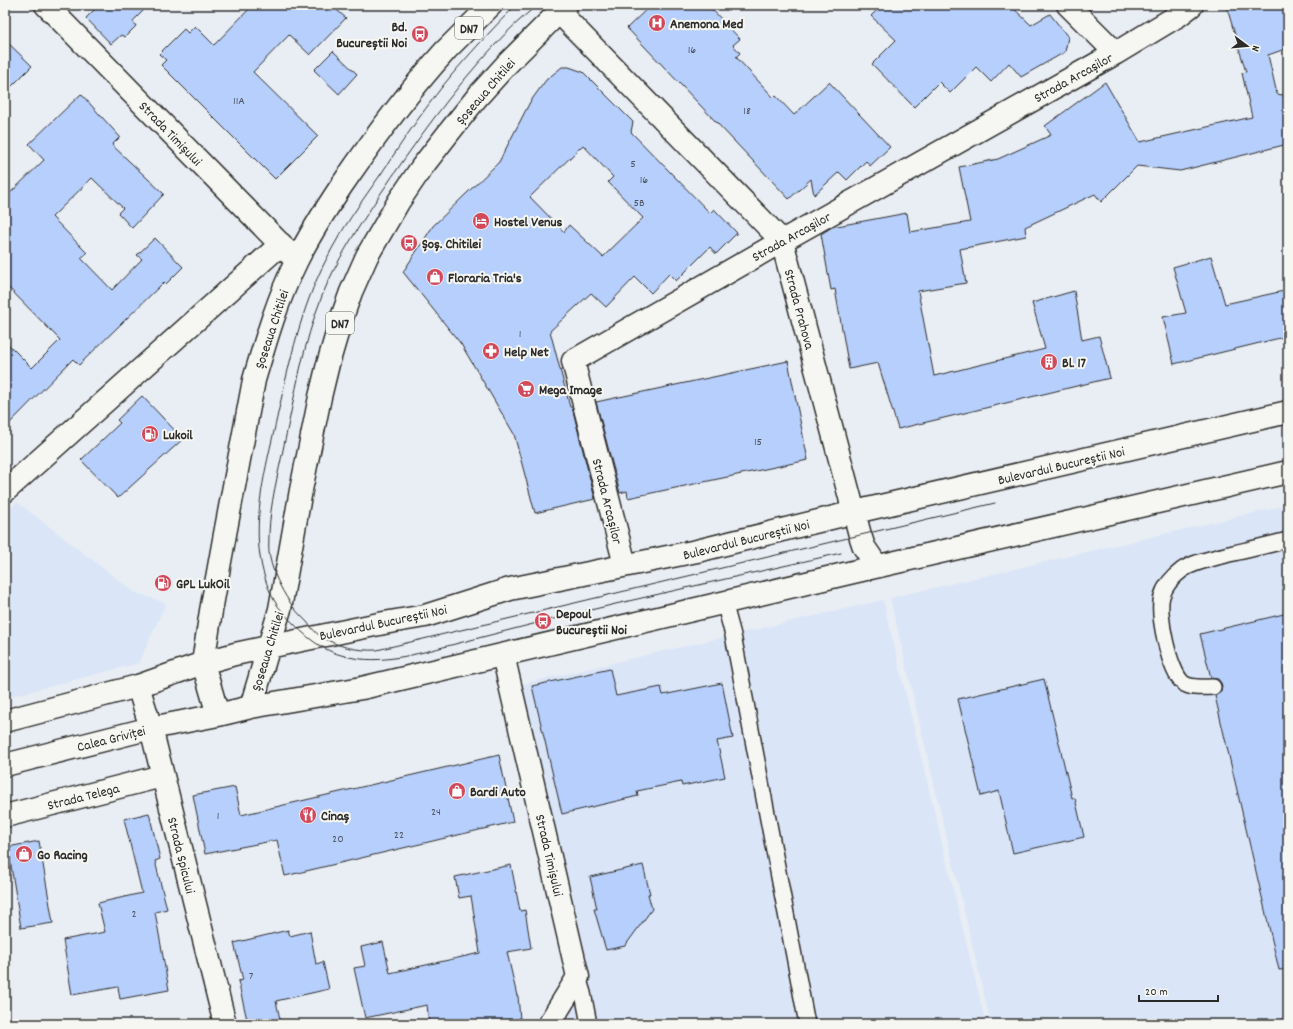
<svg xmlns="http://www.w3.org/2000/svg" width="1293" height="1029" font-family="Dekko,sans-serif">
<rect width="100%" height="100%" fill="#e9eef4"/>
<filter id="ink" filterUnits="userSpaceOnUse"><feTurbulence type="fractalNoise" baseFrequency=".025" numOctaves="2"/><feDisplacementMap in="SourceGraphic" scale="8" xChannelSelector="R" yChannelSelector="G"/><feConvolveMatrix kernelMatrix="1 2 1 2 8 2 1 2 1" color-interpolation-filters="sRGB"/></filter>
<g filter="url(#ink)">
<path fill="#dae5f7" d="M17,502l117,90 32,11 -27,60 -134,35v-185z
M1288,505v519h-297l-101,-426z
M883,600l103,424h-431l32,-57 -69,-282z"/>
<path fill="#b7cffd" stroke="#2b2b2b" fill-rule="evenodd" d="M99,5h50l-16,16 3,5 -11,11 -4,-2 -10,9 -25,-26z
M253,5h78l15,13 -36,37 -21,-20 -36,37 65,64 -43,43 -114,-114 5,-5 -7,-6 25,-25 4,4 7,-7 19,19z
M651,5h57l32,34 -7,6 7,8 -4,4 38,41 2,-2 18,19 35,-33 61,65 -20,19 -4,-5 -19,19 -8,-8 -25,23 -3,-16 -22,20 -162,-171z
M882,5h128l21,20 19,-11 18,23 -3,15 -44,25 -12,-14 -18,19 -15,-15 -26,26 -11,-11 -25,25 -42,-43 24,-24 -25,-24z
M1239,5h49v43l-20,7 9,39 11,2v48l-108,27 -43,-5 -36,36 -6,-8 -70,33 1,9 -66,13 6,34 -48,8 16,85 111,-27 -13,-46 42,-12 8,49 17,-4 11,42 -212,51 -20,-66 -29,6 -14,-80 -4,1 -10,-56 11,-7 75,-14 3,19 60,-10 -11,-55 39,-8 53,-24 -6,-9 60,-44 35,60 112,-25 -10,-44 4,-1 -19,-64z
M5,40l27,26 -27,27z
M333,51l24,23 -18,20 -25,-24z
M562,67h7l14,5 50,50 -2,10 79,81 4,-4 23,24 -21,21 -6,-7 -34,34 -7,-7 -18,19 -16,-16 -29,30 -15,-14 -41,38 20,76h2l23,92 -60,14 -21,-79 -53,-90 -58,-72 30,-46 66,-64 31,-60 16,-22zM583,145l30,32 -5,5 35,36 -40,39 -34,-32 -5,7 -34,-35z
M81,94l39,43 -8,8 52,49 -32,34 -14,-15 5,-5 -31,-30 -40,39 35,36 -6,5 31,32 30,-31 -5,-4 18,-17 28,29 -17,17 -2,-2 -85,83 -6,-6 -68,69v-87l27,27 28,-28 -55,-56v-86l39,-38 -15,-16z
M1211,256l14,48 63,-14v46l-114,28 -11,-47 23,-4 -13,-46z
M788,361l20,99 -180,38 -1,-7 -7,2 -24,-91z
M142,396l41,43 -65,59 -37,-38 39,-37 -3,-3z
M1288,613v356l-9,1 -64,-274 6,-4 1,-6 -1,-3 -3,-4 -7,-1 -11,-44z
M610,669l6,27 45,-9 2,8 59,-12 11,55 -16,3 8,36 -43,9 -1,-4 -44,9 1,5 -76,18 -30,-128z
M1044,679l28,119h3l9,39 -71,16 -14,-62 -18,5 -23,-97z
M499,755l14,67 -228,54 -8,-36 -72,14 -12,-59 42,-8 6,28z
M149,813l11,46 -5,2 12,48 -12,3 14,78 -49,9 -2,-12 -46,8 -9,-55 42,-8 -7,-29 44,-10 -18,-74z
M39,841l14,82 -32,5 -13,-81z
M511,865l9,46 5,-1 6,38 -24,4 10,44h1l2,23 -61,5h-30l-2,-19 -62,13 -11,-50 11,-2 -4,-19 22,-5 7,31 90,-20 -9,-57 -12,2 -4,-21z
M643,865l7,29h-2l4,15 -27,37 -19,4 -12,-41h3l-7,-32z
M288,930l2,6 20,-5 6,33 7,-2 6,27 -53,12 5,23h-33l-10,-43 5,-1 -9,-37z"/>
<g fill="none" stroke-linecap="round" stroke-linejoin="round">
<g stroke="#2b2b2b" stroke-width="18">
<path id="service" d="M724,602l9,33 74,389
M1213,687c-9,0 -22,2 -30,-4 -14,-12 -26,-70 -21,-87 3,-10 12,-20 20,-26 11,-8 33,-12 47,-16 19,-4 39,-9 59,-14
M578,977l5,16 6,31"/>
</g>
<g stroke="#2b2b2b" stroke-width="25">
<path id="minor" d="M46,5l244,249
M1068,5l48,48
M559,12l223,229 78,294 4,12 13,19
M5,491l276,-247
M625,565l-52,-204 209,-120 334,-188 63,-38 13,-10
M503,655l75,322 -29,47
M138,686l13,42 74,296
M5,816l157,-40"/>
</g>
<g stroke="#2b2b2b" stroke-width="25">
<path id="primary" d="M251,707l29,-98 21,-119 19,-93 8,-33 13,-44 10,-28 16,-36 32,-55 23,-34 28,-36 28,-35 29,-32 59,-59
M218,715l-15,-52 8,-52 14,-77 29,-154c12,-41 24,-82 43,-120 13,-26 29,-51 45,-75 32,-47 66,-93 104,-135 15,-15 30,-30 45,-45
M5,721l133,-35 65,-23 32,-9 149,-31 41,-7 85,-27 187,-38 158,-39 433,-100
M5,765l146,-37 67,-13 33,-8 111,-19 491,-116 435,-100"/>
</g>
<use href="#service" stroke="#f6f6f2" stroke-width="15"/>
<use href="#minor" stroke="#f6f6f2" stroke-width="22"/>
<use href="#primary" stroke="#f6f6f2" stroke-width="22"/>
<path stroke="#2b2b2b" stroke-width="1" d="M516,5c-21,21 -41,43 -61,66 -27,32 -51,68 -74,103 -20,28 -40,56 -55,86 -25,48 -36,101 -48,153 -13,61 -35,128 -4,187 5,9 13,17 20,24 18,19 35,30 60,34 33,6 69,-6 101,-14 29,-7 57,-15 86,-22 100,-25 200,-46 300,-69
M537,5c-15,13 -30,26 -43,41 -43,46 -80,98 -115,150 -21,32 -43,65 -57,100 -19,48 -27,99 -38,149 -6,30 -14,59 -15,89 0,8 -1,16 1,24 3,15 11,31 19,43 5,8 11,14 18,21 4,5 8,11 14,14 16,11 36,15 56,14l618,-147"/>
</g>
</g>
<defs>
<g id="hospital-disc" transform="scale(0.9)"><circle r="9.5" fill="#d1495b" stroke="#f6f6f2"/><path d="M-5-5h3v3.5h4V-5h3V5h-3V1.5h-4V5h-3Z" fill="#fff"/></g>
<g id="bus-disc" transform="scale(0.9)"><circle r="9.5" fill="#d1495b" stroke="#f6f6f2"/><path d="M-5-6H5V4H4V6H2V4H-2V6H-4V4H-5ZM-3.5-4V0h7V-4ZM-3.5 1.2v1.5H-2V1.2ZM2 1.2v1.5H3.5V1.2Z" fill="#fff"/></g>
<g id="hotel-disc" transform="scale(0.9)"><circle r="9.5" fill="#d1495b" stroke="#f6f6f2"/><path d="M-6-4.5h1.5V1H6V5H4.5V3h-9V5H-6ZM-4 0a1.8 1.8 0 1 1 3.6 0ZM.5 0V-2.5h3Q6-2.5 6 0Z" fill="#fff"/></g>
<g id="shop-disc" transform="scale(0.9)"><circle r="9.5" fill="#d1495b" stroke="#f6f6f2"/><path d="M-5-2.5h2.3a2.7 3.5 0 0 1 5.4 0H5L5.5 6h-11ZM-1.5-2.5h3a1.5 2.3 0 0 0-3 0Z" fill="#fff"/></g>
<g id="pharmacy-disc" transform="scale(0.9)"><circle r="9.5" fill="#d1495b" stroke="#f6f6f2"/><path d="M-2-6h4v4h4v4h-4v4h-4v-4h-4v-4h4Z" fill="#fff"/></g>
<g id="building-disc" transform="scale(0.9)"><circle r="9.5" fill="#d1495b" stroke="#f6f6f2"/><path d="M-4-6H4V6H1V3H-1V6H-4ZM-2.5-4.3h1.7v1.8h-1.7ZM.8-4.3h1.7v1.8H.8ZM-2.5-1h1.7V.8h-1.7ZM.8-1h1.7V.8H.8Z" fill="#fff"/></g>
<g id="supermarket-disc" transform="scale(0.9)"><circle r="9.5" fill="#d1495b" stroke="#f6f6f2"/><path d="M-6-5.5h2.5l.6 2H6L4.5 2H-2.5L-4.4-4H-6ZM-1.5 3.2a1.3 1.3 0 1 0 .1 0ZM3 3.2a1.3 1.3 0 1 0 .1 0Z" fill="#fff"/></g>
<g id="fuel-disc" transform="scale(0.9)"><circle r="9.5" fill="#d1495b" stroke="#f6f6f2"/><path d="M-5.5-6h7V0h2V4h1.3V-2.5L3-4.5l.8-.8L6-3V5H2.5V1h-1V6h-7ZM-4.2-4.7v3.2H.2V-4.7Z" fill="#fff"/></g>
<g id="restaurant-disc" transform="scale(0.9)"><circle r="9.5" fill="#d1495b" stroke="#f6f6f2"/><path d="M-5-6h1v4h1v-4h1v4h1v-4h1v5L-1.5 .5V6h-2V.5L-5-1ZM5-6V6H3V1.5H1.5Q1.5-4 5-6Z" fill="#fff"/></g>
</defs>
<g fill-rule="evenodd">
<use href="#hospital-disc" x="657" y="23"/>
<use href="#bus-disc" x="420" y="34"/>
<use href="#hotel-disc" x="481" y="221"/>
<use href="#bus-disc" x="409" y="243"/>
<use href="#shop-disc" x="435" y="277"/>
<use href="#pharmacy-disc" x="491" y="351"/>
<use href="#building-disc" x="1049" y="362"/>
<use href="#supermarket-disc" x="526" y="389"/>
<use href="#fuel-disc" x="150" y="434"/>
<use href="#fuel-disc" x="163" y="583"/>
<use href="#bus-disc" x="543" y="621"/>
<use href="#shop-disc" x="457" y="791"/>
<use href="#restaurant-disc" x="308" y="815"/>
<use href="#shop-disc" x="24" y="854"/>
</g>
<g text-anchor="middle" stroke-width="4" stroke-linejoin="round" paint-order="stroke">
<g font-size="12" fill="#4e5460">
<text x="692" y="53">16</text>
<text x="239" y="104">11A</text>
<text x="747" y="114">18</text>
<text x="633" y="167">5</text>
<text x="644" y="183">16</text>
<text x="639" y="206">5B</text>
<text x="520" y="337">1</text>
<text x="758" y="445">15</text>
<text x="436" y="815">24</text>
<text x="218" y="819">1</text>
<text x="399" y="838">22</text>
<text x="338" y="842">20</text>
<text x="134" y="917">2</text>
<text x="251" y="979">7</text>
</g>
<g fill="#f6f6f2" stroke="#686867" stroke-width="1">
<rect x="455" y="17" width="28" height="22" rx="3"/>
<rect x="326" y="312" width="28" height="22" rx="3"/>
</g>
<g font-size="13" font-weight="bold" fill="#2b2b2b">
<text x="469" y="33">DN7</text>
<text x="340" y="328">DN7</text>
</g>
<g font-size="14" font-weight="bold" fill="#2b2b2b" stroke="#f6f6f2" text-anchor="start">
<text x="670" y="28">Anemona Med</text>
<text x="407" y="31" text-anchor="end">Bd.<tspan x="407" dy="16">Bucureștii Noi</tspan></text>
<text x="494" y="226">Hostel Venus</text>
<text x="422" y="248">Șoș. Chitilei</text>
<text x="448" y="282">Floraria Tria's</text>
<text x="504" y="356">Help Net</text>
<text x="1062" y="367">Bl. 17</text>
<text x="539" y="394">Mega Image</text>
<text x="163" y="439">Lukoil</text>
<text x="176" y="588">GPL LukOil</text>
<text x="556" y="618">Depoul<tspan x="556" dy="16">Bucureștii Noi</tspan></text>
<text x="470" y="796">Bardi Auto</text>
<text x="321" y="820">Cinaș</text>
<text x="37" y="859">Go Racing</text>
</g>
<g font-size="14" fill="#2b2b2b" stroke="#f6f6f2">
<text transform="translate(1073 77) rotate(-29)" y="5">Strada Arcașilor</text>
<text transform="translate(485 91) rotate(-49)" y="5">Șoseaua Chitilei</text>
<text transform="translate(171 133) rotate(46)" y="5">Strada Timișului</text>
<text transform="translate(791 236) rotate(-29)" y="5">Strada Arcașilor</text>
<text transform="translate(800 309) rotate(75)" y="5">Strada Prahova</text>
<text transform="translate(271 329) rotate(-72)" y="5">Șoseaua Chitilei</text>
<text transform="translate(1061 465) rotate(-13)" y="5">Bulevardul Bucureștii Noi</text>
<text transform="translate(608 501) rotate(76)" y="5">Strada Arcașilor</text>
<text transform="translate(746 539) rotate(-14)" y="5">Bulevardul Bucureștii Noi</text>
<text transform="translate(383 622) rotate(-12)" y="5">Bulevardul Bucureștii Noi</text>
<text transform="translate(267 651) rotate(-73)" y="5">Șoseaua Chitilei</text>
<text transform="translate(111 738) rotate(-14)" y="5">Calea Griviței</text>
<text transform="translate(83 796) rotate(-14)" y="5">Strada Telega</text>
<text transform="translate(182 855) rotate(76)" y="5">Strada Spicului</text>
<text transform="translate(550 855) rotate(77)" y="5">Strada Timișului</text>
</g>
</g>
<rect width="1293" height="1029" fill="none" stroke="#f6f6f2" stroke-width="20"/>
<rect x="10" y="10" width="1273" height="1009" fill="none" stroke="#2b2b2b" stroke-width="1.5" filter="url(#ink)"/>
<g transform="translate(1247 46) rotate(106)" stroke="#f6f6f2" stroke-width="3" paint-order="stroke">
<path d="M0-3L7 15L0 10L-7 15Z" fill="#2b2b2b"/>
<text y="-6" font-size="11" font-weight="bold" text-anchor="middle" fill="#2b2b2b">N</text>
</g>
<path d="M1139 995v6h79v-6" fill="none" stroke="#2b2b2b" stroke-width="2"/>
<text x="1145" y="995" font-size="12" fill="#2b2b2b" stroke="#f6f6f2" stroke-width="3" paint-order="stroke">20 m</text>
</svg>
